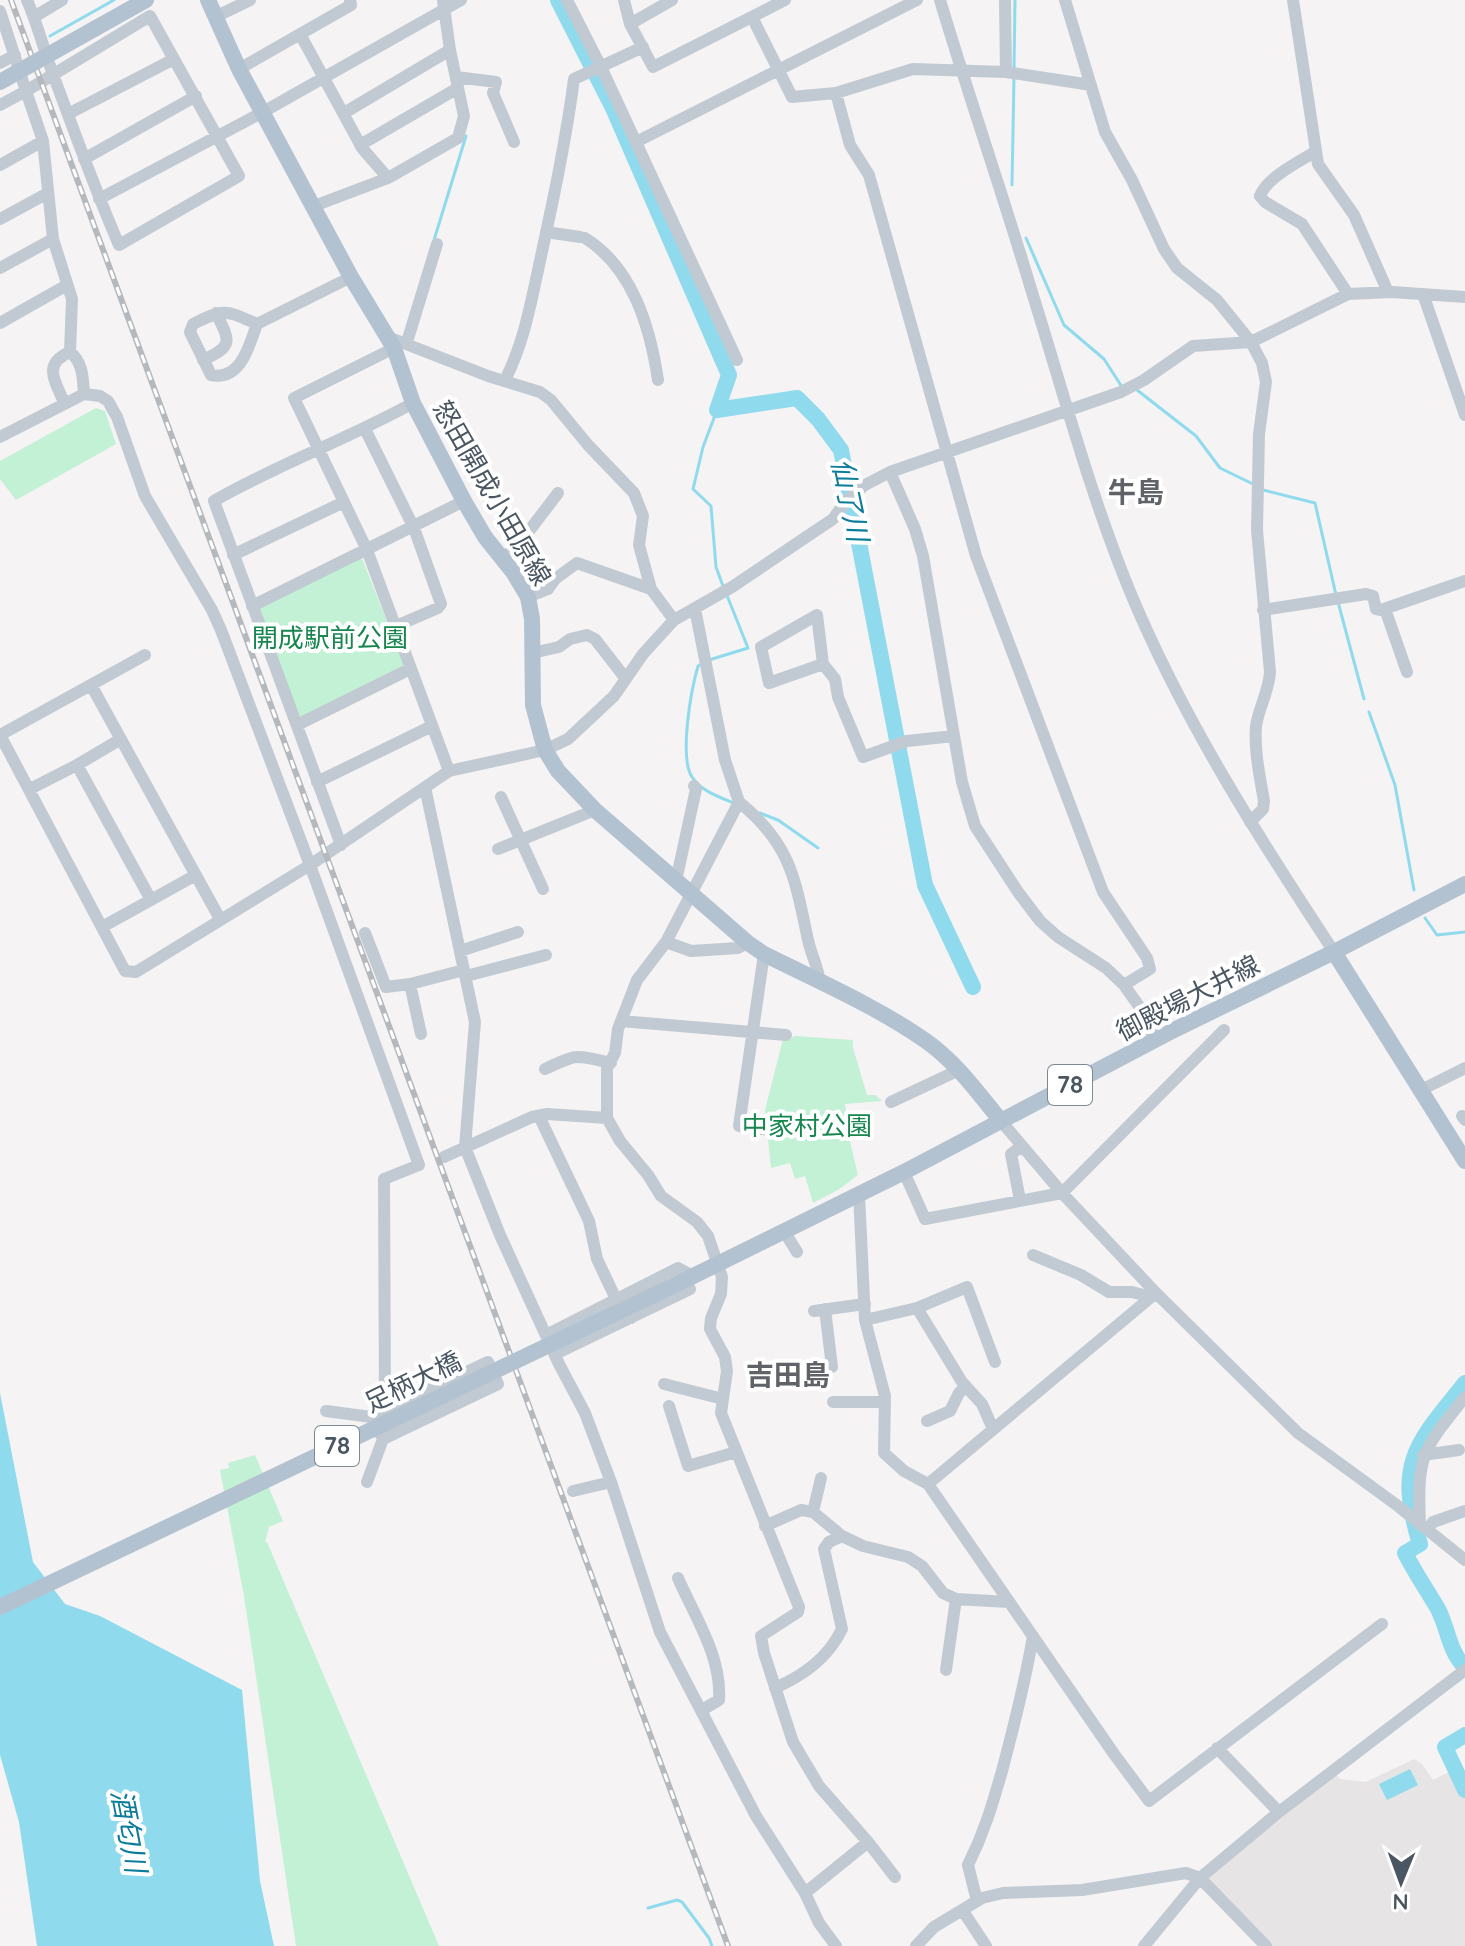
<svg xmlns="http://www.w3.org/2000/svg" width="1465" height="1946" font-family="Quicksand,'Noto Sans JP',sans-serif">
<rect width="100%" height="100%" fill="#f5f3f3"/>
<path fill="#e6e4e5" d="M1414,1759l8,5 11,16 22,-11 10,19v158h-198l-59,-67 127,-106 5,6 26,3z"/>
<path fill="#c3f1d5" d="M96,408l9,3 11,33 -100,56 -16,-21v-18z
M361,556l44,111 -103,50 -7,-4 -40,-104z
M795,1036l58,4v8l14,47h8l7,6 -37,3 4,33 9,38 -20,15 -25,13 -8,-27 -10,3 -5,-16 -19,5 -6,-58 18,-71 2,2z
M255,1455l28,66 -14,6 -4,15h2l172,404h-143l-52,-350 -24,-126 9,-2 -1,-5z"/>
<path fill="#90daee" d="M0,1393l33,169 32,42 35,12 142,74 18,191 14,65h-237l-18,-124 -19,-67z
M1410,1769l8,16 -31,15 -8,-16z"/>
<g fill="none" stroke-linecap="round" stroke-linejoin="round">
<path stroke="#90daee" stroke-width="3" d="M50,36l64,-36
M1014,70l1,-70
M1012,185l2,-108
M1026,238l38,87 40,34 18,28
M434,240l32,-104
M1137,390l59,46 24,32 35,17
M717,410l-14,37 -10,42 18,17 5,61 7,19
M1263,490l52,13 21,92
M1338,602l26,97
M709,660l39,-12 -22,-55
M703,663l-5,3c-7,24 -19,91 -6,111 9,14 27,20 42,26
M1369,712l26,73 19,105
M760,813l18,7 40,28
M1425,918l12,17 28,-3
M648,1908l29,-8 5,2 27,36 3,8"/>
<path stroke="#90daee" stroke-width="16" d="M558,0l55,108 116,267 -12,35 80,-12 21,21 23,31 84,435 48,102
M1465,1383c-49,61 -70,79 -45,161l-15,9c10,20 22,37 33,56 10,19 11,43 27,58
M1465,1735l-20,12 20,43"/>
<path stroke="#c1cad2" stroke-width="12" d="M567,0l34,67 136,293
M624,0l6,24 23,43 132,-67
M940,0c29,97 62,192 91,289 32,102 59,206 100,305 53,127 128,244 203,358
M1005,0l1,72
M1065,0l40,132 27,48 32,69 13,19 40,32 34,42 11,21 4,19 -7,52 -2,96 13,142c-1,19 -11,35 -14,54 -2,25 4,51 8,75l-1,8 -13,13
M1293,0l25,164 36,51 34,77
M0,11l26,80 124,-75 89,160 -120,69c-24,-55 -44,-112 -65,-168 -10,-26 -16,-52 -27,-77
M34,17l28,-17
M215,17l35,-17
M752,17l40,80 44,-4 77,-24 93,3 85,13
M630,24l42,-24
M300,34l62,114 26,30
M0,63l15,-8
M239,69l112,-64 -1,-5
M456,77l40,5 -3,11 21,49
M836,93l14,52 19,30 107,381 127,336 44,66 3,11 -26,16
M0,105l26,-14 17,50 10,98 19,60 -2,53
M344,113l106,-63
M68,114l106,-55
M636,142l281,-142
M360,145l98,-57
M1315,152c-15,9 -49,26 -55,44l5,6 37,22 46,70
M84,159l112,-63
M0,165l43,-24
M99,199l164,-87 198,-112
M314,206l74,-28 70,-40 6,-22 -14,-66 -7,-50
M0,219l48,-26
M546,232l34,5
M585,238c48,30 65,89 73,142
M0,268l53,-29
M1423,294l42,121
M0,323l67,-38
M257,324c-32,-14 -32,-16 -64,0l-3,8 21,43c30,6 38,-29 46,-51l94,-47
M388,337l100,39 52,16 11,8 37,45 46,48 9,23 -4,29 12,44 23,31
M407,342l30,-98
M394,348l-100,50 73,152 82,221
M203,360c31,-14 27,-19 13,-47
M505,380c19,-37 26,-78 35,-119 13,-60 26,-121 34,-182l69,-32
M64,402c-9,-21 -22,-38 6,-50 13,10 13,27 14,42
M365,429l49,99 27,76 -3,4 -42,18
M0,437l84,-43 16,2 8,5 9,16 28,79 67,114 9,20 89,235 -174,107 -11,-1 -125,-236
M890,472l25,57 8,27 39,226 13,44 43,66 22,29 18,16 48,31 18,17 17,24 14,31
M233,555l111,-53
M503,557l13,-9 42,-55
M528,597l20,-8 7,-10 22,-16 74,26
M252,606l212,-105
M695,609l30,151 14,42 -73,140 -29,38 -19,49 -3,24 -8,15v50l13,23 28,34 13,21 36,26 11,14 14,41 -1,17 -10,24 -1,11 15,28 2,14 -6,42 78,194 -1,5 -37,24 3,17 29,89 26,44 49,56 27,35
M1385,609l22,63
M1263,610l103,-16 7,2 3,13 5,1 84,-29
M532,653l27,-6 11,-8 17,-4 8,4 31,40
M823,664l-54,19 -8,-36 56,-32 6,49 12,15 3,18 25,60 44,-16 47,-5
M91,685l129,234
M297,725l113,-56
M0,735l145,-80
M121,739l-44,26 74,135
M317,782l115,-56
M425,787l50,235 -10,125 35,88 59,129 26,49 26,69 49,150 96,184 49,77 14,30 17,23
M30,789l47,-24
M501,797l42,92
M739,802c52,42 56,77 69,138 3,14 10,27 12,42
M341,845l-127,-344c64,-37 134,-62 199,-98
M498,849l97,-39
M676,881l20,-92 -2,-3
M102,927l94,-52
M365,933l21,54 24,-3 54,-14
M666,942l25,9 47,-3 10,-5
M460,951l58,-19
M764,954l-25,172 32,4
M466,976l80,-21
M410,984l11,50
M621,1021l165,14
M545,1069c34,-16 29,-14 66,-6
M1421,1090l44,-22
M891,1102l68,-32
M539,1116l50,105 8,38 19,40 15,19
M1462,1116l3,4
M1001,1121l61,72 94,100 142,140 100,73 67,54
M444,1157l88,-40 15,-3 60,4
M904,1172l21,47 137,-26 162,-163
M859,1194l6,126 52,-12 50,-21 28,75
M1020,1200l-9,-46 11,-8
M784,1231l13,21
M1033,1255l48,20 28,17h23l19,5
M1156,1293l-228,191 2,3 184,267 35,47 233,-177
M917,1308l45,74 20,22 11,25
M825,1309l7,58
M814,1311l51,-7
M865,1320l20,76 -1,57 20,18 24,13
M546,1335l132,-67 15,8
M555,1354l135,-65
M664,1384l59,15
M833,1402h52
M669,1406l19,60 48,-14
M385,1410l-1,-231 35,-14 -109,-300 139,-94 96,-21 23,-11 46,-43 29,-42 31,-34 58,-33 101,-68 13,-18 19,-16 25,-13 231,-80 23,-12 49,-34 58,-4 97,-48 44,-2 73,5
M326,1411l45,6 117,-55 10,22 -115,55
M927,1421l23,-10 9,-18 7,-7
M1423,1455l36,-5
M367,1482l16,-43 -3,-6
M573,1491l38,-9
M813,1512l8,-34
M1420,1525c-3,-71 2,-74 45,-128
M765,1526l36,-16 12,2 29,24 21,10 45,11 14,9 21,27 13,6 52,3
M1427,1530l6,-8 32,-11
M678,1578c17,39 44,79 41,122l-17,10
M946,1670l10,-71
M775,1688c29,-13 53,-30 67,-59l-18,-80 5,-7 13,-6
M1217,1748l62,64
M805,1893l63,-51
M977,1901l-9,-36c16,-32 24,-59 34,-94 12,-45 23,-88 31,-135
M963,1911l23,35
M916,1946l18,-19 48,-29 21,-5 79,-3 104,-17 14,5 66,68
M1144,1946l56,-68 79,-66 186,-142"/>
<path stroke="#b3c2d1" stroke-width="16" d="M208,0l31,69 112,208 43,71 19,55 51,98 21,36 28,35 15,25 4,22 1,86 12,45 13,21 37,39 153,133 16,11c54,27 112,52 162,87 30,21 52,52 75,80
M96,28l50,-28
M1334,952l131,209
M675,1285l229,-113 270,-142 160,-78 131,-68"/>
<g stroke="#b5b8bd" stroke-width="6">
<path id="rail" d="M11,0l717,1946"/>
</g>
<use href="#rail" stroke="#fff" stroke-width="3" stroke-dasharray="9" stroke-linecap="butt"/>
<path stroke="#b3c2d1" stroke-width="16" d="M0,82l96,-54
M0,1607l675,-322"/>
</g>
<g text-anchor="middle" stroke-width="8" stroke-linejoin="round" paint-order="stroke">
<g fill="#fff" stroke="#808990" stroke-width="2">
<rect x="1048" y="1065" width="44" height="40" rx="6"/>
<rect x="315" y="1426" width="44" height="40" rx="6"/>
</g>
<g font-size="24" font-weight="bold" fill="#4a5661">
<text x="1070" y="1093">78</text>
<text x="337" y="1454">78</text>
</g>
<g font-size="26" fill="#4a5661" stroke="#fff">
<text transform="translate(492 493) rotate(60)" y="9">怒田開成小田原線</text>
<text transform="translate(1188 998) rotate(-27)" y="9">御殿場大井線</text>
<text transform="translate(413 1382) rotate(-26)" y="9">足柄大橋</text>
</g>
<g font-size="26" fill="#17864f" stroke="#fff">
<text x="330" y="647">開成駅前公園</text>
<text x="807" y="1135">中家村公園</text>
</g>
<g font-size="28" font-weight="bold" fill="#5f6368" stroke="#fff">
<text x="1136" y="502">牛島</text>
<text x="788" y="1385">吉田島</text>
</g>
<g font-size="28" font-style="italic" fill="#0c7c9b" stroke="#fff">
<text transform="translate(850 500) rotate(78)" y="10">仙了川</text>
<text transform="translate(129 1831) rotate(79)" y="10">酒匂川</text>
</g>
</g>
<g transform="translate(1401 1882) rotate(181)" stroke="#ffffff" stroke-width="6" paint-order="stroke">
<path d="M0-6L14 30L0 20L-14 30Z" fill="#4a5661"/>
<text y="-12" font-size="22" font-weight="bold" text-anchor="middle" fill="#4a5661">N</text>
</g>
</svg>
